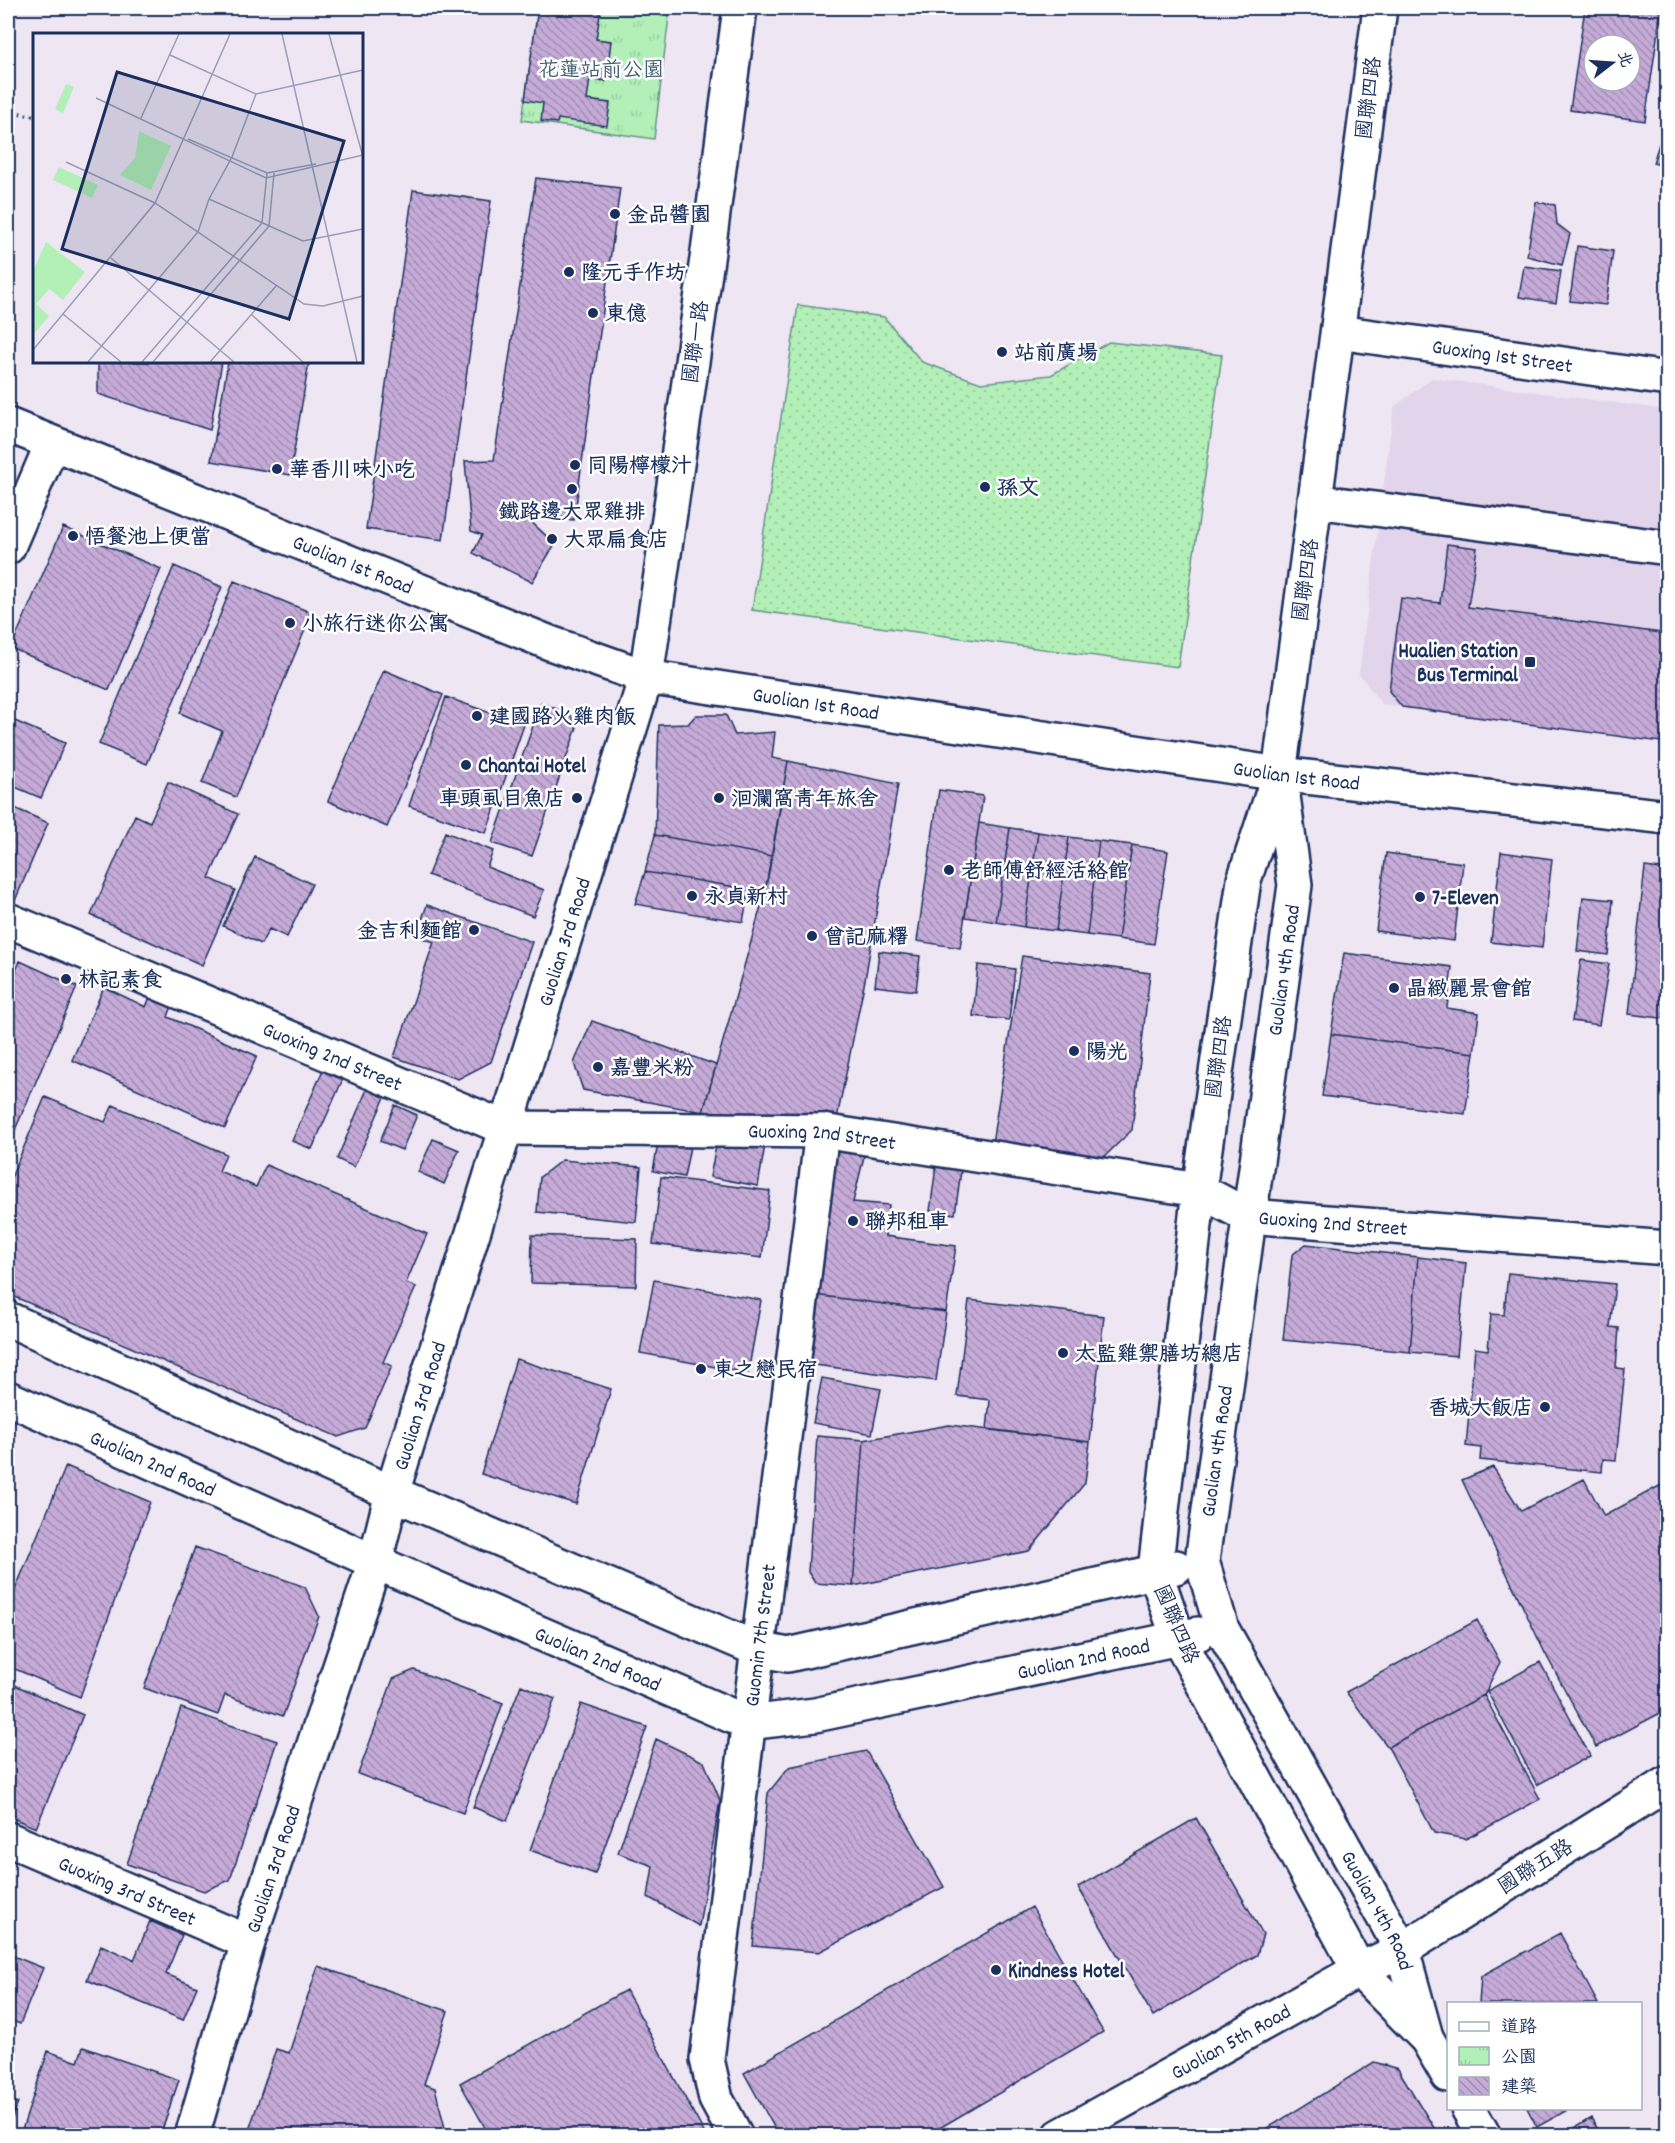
<svg xmlns="http://www.w3.org/2000/svg" width="1675" height="2143" font-family="Dekko,'LXGW WenKai TC',sans-serif">
<defs>
<pattern id="grass-dots" width="8" height="8" patternUnits="userSpaceOnUse" patternTransform="scale(1.5)"><rect width="8" height="8" fill="#b2f0b7"/><path d="M2 2h.1M6 6h.1" fill="none" stroke="#98cea0" stroke-width="1.8" stroke-linecap="round"/></pattern>
<pattern id="park-tufts" width="24" height="20" patternUnits="userSpaceOnUse" patternTransform="scale(1.5)"><rect width="24" height="20" fill="#b2f0b7"/><path d="M3 7l-1-3M5 7V3M7 7l1-3M15 17l-1-3M17 17v-4M19 17l1-3" fill="none" stroke="#98cea0"/></pattern>
<pattern id="building-back-hatch" width="6" height="6" patternUnits="userSpaceOnUse" patternTransform="scale(1.5)"><rect width="6" height="6" fill="#c6abd8"/><path d="M-1 5l2 2M0 0l6 6M5-1l2 2" fill="none" stroke="#a08cb2"/></pattern>
</defs>
<rect width="100%" height="100%" fill="#eee6f3"/>
<filter id="ink" filterUnits="userSpaceOnUse"><feTurbulence type="fractalNoise" baseFrequency=".0167" numOctaves="2"/><feDisplacementMap in="SourceGraphic" scale="12" xChannelSelector="R" yChannelSelector="G"/><feConvolveMatrix kernelMatrix="1 2 1 2 8 2 1 2 1" color-interpolation-filters="sRGB"/></filter>
<g filter="url(#ink)">
<path fill="#e2d4eb" d="M1432,378l235,32v333l-285,-39 -23,-30 35,-267z"/>
<path fill="url(#grass-dots)" stroke="#66908a" stroke-width="1.5" d="M798,305l86,12 38,45 59,21 70,-8 58,-33 113,13 -44,312 -426,-57z"/>
<path fill="url(#park-tufts)" stroke="#66908a" stroke-width="1.5" d="M538,8h132l-16,131 -132,-19z"/>
<path fill="url(#building-back-hatch)" stroke="#1b2f5e" stroke-width="1.5" fill-rule="evenodd" d="M538,8h63l-5,31 15,2 -5,40 -16,-3 -3,22 23,3 -3,23 -49,-7 -1,4 -16,-2 2,-18 -18,-3z
M1585,8h59l17,2 -16,111 -75,-11zM1594,45h36v36h-36z
M1663,131l5,2v34l-15,-4z
M8,151l6,2 -6,16z
M536,178l84,10 -46,332 -49,-4 30,28 -23,38 -59,-29 9,-18 -11,-4 -6,-70 29,-1z
M413,190l78,11 -48,339 -77,-11z
M1536,202l19,3 2,19 13,10 -8,31 -35,-9z
M1577,246l36,5 -7,54 -36,-4z
M1524,266l37,5 -5,32 -37,-6z
M98,362h124l-12,68 -112,-36z
M228,362h81l-19,113 -79,-14z
M63,527l98,42 -52,121 -98,-42z
M1447,544l30,4 -9,59 200,27v109l-266,-36 -13,-16 12,-93 39,5z
M174,566l48,21 -75,177 -48,-20z
M234,581l78,32 -76,184 -34,-14 20,-52 -42,-18z
M384,670l59,25 -56,132 -59,-26z
M446,697l78,28 -38,108 -77,-27z
M541,703l29,11 7,13 -45,129 -40,-13z
M696,715h30l9,20 40,-3 -3,26 16,3 -16,95 -117,-21 4,-110 29,-1z
M8,718l57,25 -24,55 -33,-14z
M788,761l110,23 -33,196 -30,148 -132,-16 62,-220z
M168,782l70,32 -29,64 26,12 -33,75 -111,-50 44,-100 15,7z
M939,790l44,6 -23,152 -43,-7z
M8,805l40,18 -37,87 -3,-1z
M979,823l31,5 -14,94 -31,-5z
M1010,828l28,4 -14,95 -28,-5z
M445,832l48,19 -6,16 57,23 -11,26 -105,-41z
M1038,832l31,5 -13,94 -32,-4z
M655,835l117,21 -7,36 -120,-20z
M1069,837l30,4 -12,94 -31,-4z
M1099,841l33,4 -14,94 -31,-4z
M1132,845l36,6 -14,93 -36,-5z
M1501,852l51,7 -10,89 -51,-6z
M1386,853l77,10 -9,78 -78,-10z
M255,857l57,27 -25,53 -18,-8 -8,15 -38,-18z
M1645,867l23,3v149l-39,-5z
M645,872l104,17 -6,33 -108,-18z
M1583,897l30,3 -5,55 -31,-4z
M427,905l105,37 -41,120 -33,17 -64,-22 40,-115 -18,-6z
M879,951l41,5 -4,35 -41,-5z
M1344,953l108,14 -5,41 32,5 -5,40 -143,-19z
M1022,956l128,17 -18,157 -28,27 -112,-14z
M1581,960l28,4 -10,61 -27,-4z
M20,961l57,26 -69,159v-157z
M978,965l37,4 -6,51 -36,-4z
M104,987l42,20 4,-10 22,9 -4,11 89,39 -32,72 -153,-68z
M592,1021l124,44 -13,47 -120,-22 -9,-27z
M1331,1034l143,19 -9,61 -143,-18z
M326,1063l20,9 -34,77 -20,-8z
M368,1087l18,8 -32,72 -17,-8z
M45,1097l60,25 8,-17 113,49 -7,17 37,16 10,-22 161,69 -21,49 10,4 -33,75 9,4 -27,62 -27,9 -330,-143v-109z
M395,1105l22,10 -15,35 -22,-9z
M662,1121l32,5 -10,51 -31,-6z
M718,1136l47,9 -7,41 -48,-9z
M433,1139l26,11 -15,34 -26,-12z
M868,1140l-15,62 36,3 -4,31 71,10 -10,66 -139,-18 27,-144z
M937,1159l25,4 -7,51 -25,-3z
M562,1160l79,7 -5,55 -99,-10 3,-35z
M661,1177l109,14 -8,67 -109,-14z
M532,1235l105,4 -1,47 -105,-3z
M1306,1244l112,13 -8,95 -127,-12 9,-85z
M1418,1257l48,6 -9,93 -47,-4z
M1508,1273l107,11 -5,43 9,1 -3,40 9,1 -9,91 -13,-1 -1,13 -122,-12 1,-12 -15,-2 9,-98 13,2 3,-36 13,1z
M654,1280l107,20 -13,73 -108,-20z
M807,1294l139,18 -10,69 -136,-18z
M969,1300l135,16 -14,126 -103,-13 3,-29 -33,-4z
M516,1359l95,30 -35,115 -95,-30z
M822,1378l59,11 -9,45 -59,-11z
M949,1425l141,17 -5,41 -56,68 -176,35 11,-146z
M817,1436l47,4 -11,146 -38,-3 -7,-11z
M66,1466l84,36 -70,195 -72,-31v-59z
M1493,1467l28,44 63,-32 20,37 61,-33 3,4v222l-72,38 -51,-94 -83,-173z
M195,1547l110,40 14,29 -36,100 -58,-21 -7,20 -74,-27z
M1477,1620l23,42 -16,33 -96,52 -42,-55z
M1540,1662l50,94 -53,29 -50,-94z
M414,1670l89,33 -40,110 -105,-39 35,-95z
M8,1682l75,33 -47,113 -28,-12z
M521,1685l34,14 -48,122 -34,-14z
M1484,1695l56,104 -74,40 -32,-6 -46,-86z
M581,1704l66,23 -52,147 -65,-24z
M181,1708l96,33 -47,139 -26,11 -77,-27z
M656,1739l48,23 16,38 -21,126 -51,-29 5,-31 -35,-13z
M866,1751l78,136 -125,65 -66,-6 15,-153 21,-26z
M1196,1818l67,116 -6,21 -104,61 -75,-129z
M1032,1907l71,125 -177,104h-147l-35,-63z
M150,1921l32,14 -16,39 31,13 -14,33 -96,-40 14,-35 33,15z
M1560,1933l38,71h-119l2,-28z
M8,1954l35,14 -23,56 -12,-5z
M318,1966l130,45 -24,73 11,4 12,48h-200l29,-87 13,4z
M626,1990l80,146h-222l4,-3 -28,-50z
M8,2043l8,4 -8,21z
M83,2047l96,33 -19,56h-140l28,-85 30,11z
M1374,2062l24,7 41,67h-184z
M8,2098l10,5 -10,25z
M1527,2108h44l-34,19z
M1591,2118l11,18h-41z"/>
<g fill="none" stroke-linecap="round" stroke-linejoin="round">
<g stroke="#1b2f5e" stroke-width="38">
<g id="minor">
<path d="M1380,8l-101,766 -35,106 -45,310 -44,381 23,67 181,332 68,69 21,36"/>
<path id="s1" d="M1338,332l330,47"/>
<path id="s2" d="M8,425l542,218 96,34 633,97 389,43"/>
<path d="M1315,501l353,47"/>
<path d="M8,547l44,-103"/>
<path id="s3" d="M1281,781l14,104 -93,676 20,68 180,321 24,87"/>
<path id="s4" d="M8,920l497,208 317,3 377,59 49,26 420,32"/>
<path d="M8,1319l384,174 365,156 31,6 388,-88"/>
<path id="s5" d="M8,1398l367,164 373,161 67,-8 383,-81"/>
<path id="s6" d="M8,1839l240,103"/>
<path d="M1468,2108l16,28"/>
<path id="s7" d="M192,2136l56,-194 127,-380 17,-69 254,-816 61,-418 33,-251"/>
<path id="s8" d="M736,2136l-20,-37 -9,-40 115,-928"/>
<path id="s9" d="M1060,2136l299,-166 43,-20 266,-167"/>
</g>
</g>
<path stroke="#1b2f5e" stroke-width="4" stroke-dasharray="1.5 4.5" stroke-linecap="butt" d="M8,111l26,5"/>
<use href="#minor" stroke="#fff" stroke-width="33"/>
</g>
</g>
<g fill="#1b2f5e" stroke="#fff" stroke-width="2">
<circle cx="615" cy="214" r="6"/>
<circle cx="569" cy="272" r="6"/>
<circle cx="593" cy="313" r="6"/>
<circle cx="1002" cy="352" r="6"/>
<circle cx="575" cy="465" r="6"/>
<circle cx="277" cy="469" r="6"/>
<circle cx="985" cy="487" r="6"/>
<circle cx="572" cy="489" r="6"/>
<circle cx="73" cy="536" r="6"/>
<circle cx="552" cy="539" r="6"/>
<circle cx="290" cy="623" r="6"/>
<rect x="1524" y="656" width="12" height="12" rx="3"/>
<circle cx="477" cy="716" r="6"/>
<circle cx="466" cy="765" r="6"/>
<circle cx="577" cy="798" r="6"/>
<circle cx="719" cy="798" r="6"/>
<circle cx="949" cy="870" r="6"/>
<circle cx="692" cy="896" r="6"/>
<circle cx="1420" cy="897" r="6"/>
<circle cx="474" cy="930" r="6"/>
<circle cx="812" cy="936" r="6"/>
<circle cx="66" cy="979" r="6"/>
<circle cx="1394" cy="988" r="6"/>
<circle cx="1074" cy="1051" r="6"/>
<circle cx="598" cy="1067" r="6"/>
<circle cx="853" cy="1221" r="6"/>
<circle cx="1063" cy="1353" r="6"/>
<circle cx="701" cy="1369" r="6"/>
<circle cx="1545" cy="1407" r="6"/>
<circle cx="996" cy="1970" r="6"/>
</g>
<g text-anchor="middle" stroke-width="5" stroke-linejoin="round" paint-order="stroke">
<g font-size="21" fill="#415f74" stroke="#fff">
<text x="601" y="76">花蓮站前公園</text>
</g>
<g font-size="21" fill="#1b2f5e" stroke="#fff">
<text transform="translate(1368 98) rotate(-83)" y="7">國聯四路</text>
<text transform="translate(695 342) rotate(-82)" y="7">國聯一路</text>
<text dy="7" stroke="none"><textPath href="#s1" startOffset="166">Guoxing 1st Street</textPath></text>
<text dy="7" stroke="none"><textPath href="#s2" startOffset="372">Guolian 1st Road</textPath></text>
<text transform="translate(1305 580) rotate(-82)" y="7">國聯四路</text>
<text dy="7" stroke="none"><textPath href="#s2" startOffset="858">Guolian 1st Road</textPath></text>
<text dy="7" stroke="none"><textPath href="#s2" startOffset="1344">Guolian 1st Road</textPath></text>
<text dy="7" stroke="none"><textPath href="#s7" startOffset="1251">Guolian 3rd Road</textPath></text>
<text transform="translate(1283 970) rotate(-82)" y="7">Guolian 4th Road</text>
<text dy="7" stroke="none"><textPath href="#s4" startOffset="352">Guoxing 2nd Street</textPath></text>
<text transform="translate(1218 1057) rotate(-82)" y="7">國聯四路</text>
<text dy="7" stroke="none"><textPath href="#s4" startOffset="856">Guoxing 2nd Street</textPath></text>
<text dy="7" stroke="none"><textPath href="#s4" startOffset="1378">Guoxing 2nd Street</textPath></text>
<text dy="7" stroke="none"><textPath href="#s7" startOffset="765">Guolian 3rd Road</textPath></text>
<text transform="translate(1216 1451) rotate(-82)" y="7">Guolian 4th Road</text>
<text dy="7" stroke="none"><textPath href="#s5" startOffset="159">Guolian 2nd Road</textPath></text>
<text transform="translate(1177 1624) rotate(67)" y="7">國聯四路</text>
<text dy="7" stroke="none"><textPath href="#s8" startOffset="510">Guomin 7th Street</textPath></text>
<text dy="7" stroke="none"><textPath href="#s5" startOffset="1150">Guolian 2nd Road</textPath></text>
<text dy="7" stroke="none"><textPath href="#s5" startOffset="645">Guolian 2nd Road</textPath></text>
<text transform="translate(1535 1866) rotate(-32)" y="7">國聯五路</text>
<text dy="7" stroke="none"><textPath href="#s7" startOffset="279">Guolian 3rd Road</textPath></text>
<text dy="7" stroke="none"><textPath href="#s6" startOffset="130">Guoxing 3rd Street</textPath></text>
<text dy="7" stroke="none"><textPath href="#s3" startOffset="1180">Guolian 4th Road</textPath></text>
<text dy="7" stroke="none"><textPath href="#s9" startOffset="195">Guolian 5th Road</textPath></text>
</g>
<g font-size="21" font-weight="bold" fill="#1b2f5e" stroke="#fff" text-anchor="start">
<text x="627" y="221">金品醬園</text>
<text x="581" y="279">隆元手作坊</text>
<text x="605" y="320">東億</text>
<text x="1014" y="359">站前廣場</text>
<text x="587" y="472">同陽檸檬汁</text>
<text x="289" y="476">華香川味小吃</text>
<text x="997" y="494">孫文</text>
<text x="572" y="518" text-anchor="middle">鐵路邊大眾雞排</text>
<text x="85" y="543">悟餐池上便當</text>
<text x="564" y="546">大眾扁食店</text>
<text x="302" y="630">小旅行迷你公寓</text>
<text x="1518" y="657" text-anchor="end">Hualien Station<tspan x="1518" dy="24">Bus Terminal</tspan></text>
<text x="489" y="723">建國路火雞肉飯</text>
<text x="478" y="772">Chantai Hotel</text>
<text x="565" y="805" text-anchor="end">車頭虱目魚店</text>
<text x="731" y="805">洄瀾窩青年旅舍</text>
<text x="961" y="877">老師傅舒經活絡館</text>
<text x="704" y="903">永貞新村</text>
<text x="1432" y="904">7-Eleven</text>
<text x="462" y="937" text-anchor="end">金吉利麵館</text>
<text x="824" y="943">曾記麻糬</text>
<text x="78" y="986">林記素食</text>
<text x="1406" y="995">晶緻麗景會館</text>
<text x="1086" y="1058">陽光</text>
<text x="610" y="1074">嘉豐米粉</text>
<text x="865" y="1228">聯邦租車</text>
<text x="1075" y="1360">太監雞禦膳坊總店</text>
<text x="713" y="1376">東之戀民宿</text>
<text x="1533" y="1414" text-anchor="end">香城大飯店</text>
<text x="1008" y="1977">Kindness Hotel</text>
</g>
</g>
<g transform="translate(33 33)">
<rect width="330" height="330" fill="#eee6f3"/>
<path d="M33,51l8,3 -11,26 -8,-4zM106,98l32,15 -20,44 -31,-15 15,-17z" fill="#b2f0b7"/>
<path d="M26,134l39,18 -6,13 -39,-18zM13,209l39,30 -22,28 -14,-11 -13,15 13,12 -16,19v-64z" fill="#b2f0b7"/>
<path fill="none" stroke="#9a9db7" stroke-width="1.5" d="M249,1l75,328M296,1l34,123M137,22l86,39 107,-24M63,65l170,80 97,-23M108,85l38,-84M155,106l79,34 49,-9M33,129l89,41 149,101 19,2 40,-10M176,166l94,42 60,-12M78,225l123,104M30,281l58,48M219,282l51,47M0,317l122,-147 75,-169M55,329l110,-130 11,-33 23,-42 24,-63M109,329l120,-139 5,-50M120,329l116,-136 5,-53M177,329l66,-76"/>
<path fill="#1b2f5e" fill-opacity="0.15" stroke="#1b2f5e" stroke-width="3" d="M84,39l227,69 -55,178 -227,-70z"/>
<rect width="330" height="330" fill="none" stroke="#1b2f5e" stroke-width="3"/>
</g>
<rect width="1675" height="2143" fill="none" stroke="#fff" stroke-width="30"/>
<rect x="15" y="15" width="1645" height="2113" fill="none" stroke="#1b2f5e" stroke-width="2" filter="url(#ink)"/>
<rect x="1447" y="2002" width="195" height="108" fill="#ffffff" stroke="#a4acbf" stroke-width="1.5"/>
<rect x="1459" y="2022" width="30" height="9" fill="#ffffff" stroke="#a4acbf" stroke-width="1.5"/>
<text x="1501" y="2032" font-size="18" fill="#1b2f5e">道路</text>
<rect x="1459" y="2047" width="30" height="18" fill="url(#park-tufts)" stroke="#a4acbf" stroke-width="1.5"/>
<text x="1501" y="2062" font-size="18" fill="#1b2f5e">公園</text>
<rect x="1459" y="2077" width="30" height="18" fill="url(#building-back-hatch)" stroke="#a4acbf" stroke-width="1.5"/>
<text x="1501" y="2092" font-size="18" fill="#1b2f5e">建築</text>
<g transform="translate(1612 63) rotate(73)"><circle r="28" fill="#ffffff" stroke="#a4acbf" stroke-width="1.5"/>
<path d="M0-4.5L10 22L0 15L-10 22Z" fill="#1b2f5e"/>
<text y="-9" font-size="16" font-weight="bold" text-anchor="middle" fill="#1b2f5e">北</text>
</g>
</svg>
